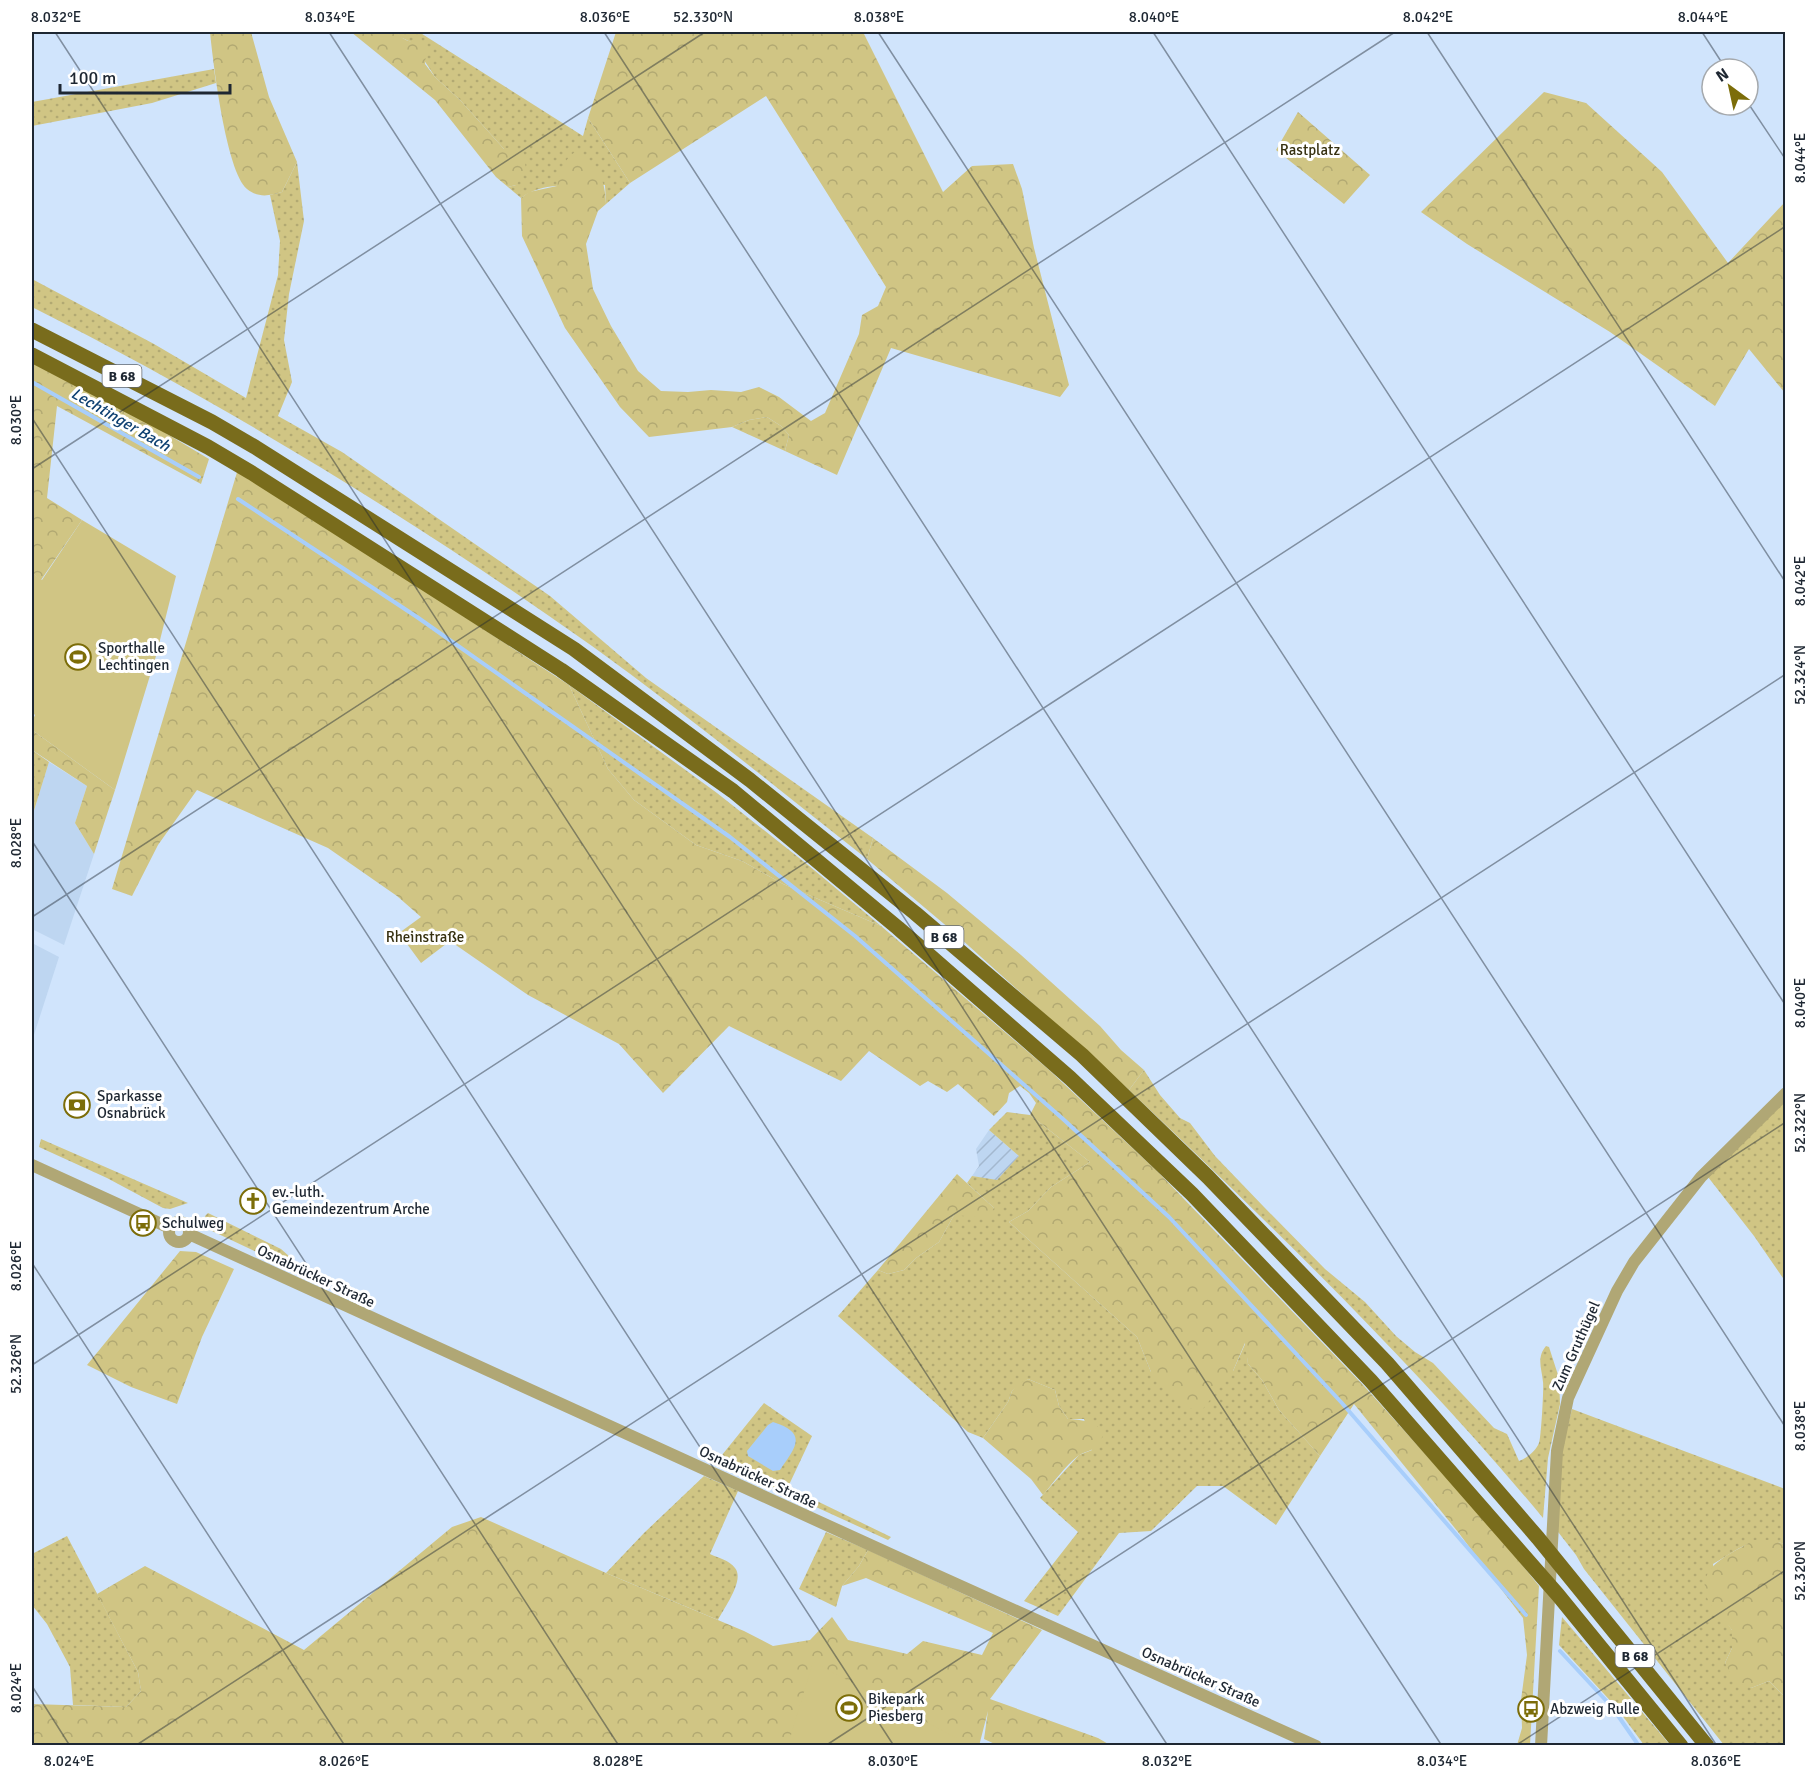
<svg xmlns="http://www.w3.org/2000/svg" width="1817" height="1777" font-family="Signika,sans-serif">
<defs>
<pattern id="industrial-furrows" width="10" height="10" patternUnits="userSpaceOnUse" patternTransform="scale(1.5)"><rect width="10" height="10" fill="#bed6f1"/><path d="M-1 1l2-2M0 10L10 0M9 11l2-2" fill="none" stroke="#a3b8cf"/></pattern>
<pattern id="grass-dots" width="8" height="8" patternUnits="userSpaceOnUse" patternTransform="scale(1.5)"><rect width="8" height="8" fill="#d0c584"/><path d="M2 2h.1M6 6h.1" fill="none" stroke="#b2a972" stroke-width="1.8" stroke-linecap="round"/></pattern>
<pattern id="forest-crowns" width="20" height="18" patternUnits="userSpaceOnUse" patternTransform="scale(1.5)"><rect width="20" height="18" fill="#d0c584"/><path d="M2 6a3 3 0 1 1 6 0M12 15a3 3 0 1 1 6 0" fill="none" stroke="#b2a972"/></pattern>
</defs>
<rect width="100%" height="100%" fill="#d0e4fc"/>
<path fill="#bed6f1" d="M49,762l38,24 -12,37 19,31 -30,91 -32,-16v-112z
M32,943l27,14 -27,84z"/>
<path fill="url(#industrial-furrows)" d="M989,1130l30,26 -22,25 -25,-5 7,-10 -3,-17z"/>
<path fill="url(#grass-dots)" d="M397,32h22l164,104 5,-18 42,65 -24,21 -1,-19c-27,1 -62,-4 -84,13l-13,-11 8,-2 -12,-36 -44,-49 -25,-23 -22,-34 -13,-6z
M214,69l2,14 -64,20 -120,23v-24z
M297,162l7,59 -15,73 -5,46 8,42 -14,34 64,36 208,144 96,82 227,160 -6,21c-91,-72 -181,-145 -275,-213 -178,-126 -365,-241 -560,-339v-28l122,65 92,54 32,-123 2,-34 -10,-46 12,-3z
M767,417l14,9 8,9 -4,16 -53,-24 17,-7z
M569,685l148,108 91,72 73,61 -98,-42 -41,-23 -46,-16 -62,-45 -26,-31z
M32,750l17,12 -17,55z
M1144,1070l16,25 20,23 10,5 25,33 49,51 61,62 40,33 31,34 19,16 18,11 61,65 13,6 12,27c8,-3 17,-10 20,-18 2,-4 5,-56 4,-61 -1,-13 -7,-24 3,-36l3,1 10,31 1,26 -12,54 -5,60c-127,-153 -270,-291 -414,-428z
M1785,1099v182l-31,-45 -46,-59z
M1007,1112l23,3 60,47 -39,25 -23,24 -19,11 128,115 14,35 82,-1 13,-29 2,22 14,16 17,30 41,46 -44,69 -53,-39h-26l-46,45 -32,2 -61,83 -34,-15 54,-69 -38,-34 39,-43 13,-5 -8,-31h-16l-9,-13 -4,-16 -27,-11 -16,12 -4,11 -25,36 -15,-6 -130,-116 40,-46 10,4 16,-4 12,-12 23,-16 15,-27h11l29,-7 -27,-25 5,-7 25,4 22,-24 -30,-26z
M41,1139l147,64 -18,6 -7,-1 -56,-30 -68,-31z
M208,1213l73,36 27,24h-7l-91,-43 -5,-14z
M764,1403l48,33 -24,51 103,50 -3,3 -166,-76v-9z
M1572,1409l213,80v55c-33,-9 -44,4 -72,20l10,53 9,13v18l-7,15 26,25 18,-7 16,16v48h-61l-140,-176 -8,-14 -21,-27 7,-79z
M704,1476l34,15 -28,63c8,4 19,6 25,14 10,12 -11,40 -17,52l-112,-47 38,-40z
M826,1532l42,18 -9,16 -17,20 -6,21 -37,-18z
M67,1536l71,136 3,19 -15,16 -53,-2 -3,-38 -23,-43 -15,-19v-51z
M1562,1617l108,128h-26l-28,-38 -57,-62z"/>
<path fill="url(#forest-crowns)" d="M210,32h41l18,65 28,65 -15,30c-13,4 -24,6 -35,-3 -21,-18 -34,-127 -37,-157z
M351,32h46c6,10 18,11 30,11l-2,21 10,13 25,23 44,49 11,-3 9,8 2,17 -10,14 -8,2 -12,-10 -61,-77z
M616,32h247l80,160 29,-26 41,-2 9,25 12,59 35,137 -9,12 -169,-49 -54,127 -52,-24 4,-16 -8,-9 -14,-9 -18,3 -17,7 -83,10 -29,-30 -55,-79 -43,-92 -1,-38 8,-6 28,-6c3,-15 6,-25 19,-35 22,14 29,27 30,53l-8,7 -12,33 7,45 18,37 27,45 23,20 27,1 23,-2 30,2 18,-5 20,10 32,24 14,-8 34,-79 3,-19 16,-9 8,-19 -120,-191 -136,87 -42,-65z
M1544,92l42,11 76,69 66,91 57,-61v191l-36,-44 -34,57 -105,-74 -143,-88 -46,-32z
M1298,112l72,63 -26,29 -68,-54z
M32,361l105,55 72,43 -8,25 -144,-78 -10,92 35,22 -41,60 -9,-7z
M238,469l331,216 39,84 26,31 62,45 46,16 41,23 98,42 167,143 110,103 206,214 136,151 39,49 -9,159h-13l5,-17 -1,-28 6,-45 -4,-37 -65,-86 -104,-128 -34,52 -41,-46 -17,-30 -14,-16 -3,-21 -12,28 -31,39 -19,-3 -32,-35 -14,-35 -128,-115 19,-11 23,-24 39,-25 -60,-47 6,-12 -7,-10 -9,-7 -11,7 -2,9 -13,14 -36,-32 -11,8 -19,-11 -8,5 -51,-35 -28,30 -112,-55 -66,67 -44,-49 -91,-49 -78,-54 -29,22 -22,-30 22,-16 -24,-21 -69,-48 -131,-58 -39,55 -26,51 -20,-7z
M32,730l83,60 -21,64 -19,-31 12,-37 -55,-36z
M873,838l74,55 74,62 79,71 21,24 23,20 -15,20 -179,-161 -83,-70z
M957,1174l37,34 -6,10 -34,-3 -15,27 -23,16 -12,12 -16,4 -10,-4z
M180,1251l16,1 38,17 -32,68 -25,67 -46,-17 -44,-22z
M1028,1379l27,11 4,16 9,13c13,0 46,5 30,26 -6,7 -14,6 -20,11 -13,10 -24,26 -35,39l-12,-16 -48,-41 25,-36 4,-11 8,-8z
M481,1517l125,56 138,58 29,15 37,-6 22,-23 16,23 59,14 16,-13 59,14 11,-22 -127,-55 -24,8 17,-20 9,-16 174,80 -52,69 108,39 12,7h-113l-13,-6 4,-28 -9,35h-947v-42l94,3 15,-16 -3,-19 -41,-78 48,-28 159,84 148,-123z
M1754,1540h17l14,4v153l-16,-16 -18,7 -16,-6 -10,-19 7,-15v-18c-6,-8 -20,-21 -24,-30 -15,-33 23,-46 46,-60z"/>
<path fill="#d0c584" d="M82,520l94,56 -20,80 -41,134 -83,-60v-8l3,-7 -3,-3v-139l10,7z
M813,1662l149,79 -2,4h-172z"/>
<path fill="#a8cefb" d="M773,1422c36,11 22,26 7,48l-7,1 -25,-15 -1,-5 21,-26z"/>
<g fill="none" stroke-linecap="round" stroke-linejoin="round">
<path stroke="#a8cefb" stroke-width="4" d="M32,382l167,95
M238,499l179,118 313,220 125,99 208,183 106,98 172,185 185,213
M1560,1651l52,56 27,39"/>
<path stroke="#b0a775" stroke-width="12" d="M32,1165l138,63
M169 1232a10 10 0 1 1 20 0a10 10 0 1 1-20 0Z
M189,1234l745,340 382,172
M1541,1746l16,-295 11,-53 49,-107 17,-29 67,-85 85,-84"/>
<path stroke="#796c1c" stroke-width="15" d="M32,330l180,92 43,25 319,202 176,131 165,133 167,142 126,122 179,186 151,175 169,208
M32,355l176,92 44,26 309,197 172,121 165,137 172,150 122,116 179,187 187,214 123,151"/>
</g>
<path fill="none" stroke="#1e2732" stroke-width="1.5" stroke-opacity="0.45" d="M55,32l1113,1714M329,32l1113,1714M604,32l1113,1714M878,32l908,1396M1153,32l633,974M1427,32l359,551M1702,32l24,37M1748,103l38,57M32,418l862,1328M32,469l673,-437M32,841l587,905M32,917l1363,-885M32,1263l313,483M32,1365l1754,-1139M32,1686l38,60M135,1746l1651,-1072M825,1746l961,-624M1515,1746l271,-176"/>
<defs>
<g id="stadium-ring" transform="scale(1.35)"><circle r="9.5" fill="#fff" stroke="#7c6d09" stroke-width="1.5"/><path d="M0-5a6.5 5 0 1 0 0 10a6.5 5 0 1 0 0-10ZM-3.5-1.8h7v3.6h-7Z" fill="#7c6d09"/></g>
<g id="bank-ring" transform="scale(1.35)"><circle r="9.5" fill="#fff" stroke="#7c6d09" stroke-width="1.5"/><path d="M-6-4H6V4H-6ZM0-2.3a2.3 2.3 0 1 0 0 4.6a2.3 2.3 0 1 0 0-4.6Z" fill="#7c6d09"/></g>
<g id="church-ring" transform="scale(1.35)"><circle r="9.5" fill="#fff" stroke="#7c6d09" stroke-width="1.5"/><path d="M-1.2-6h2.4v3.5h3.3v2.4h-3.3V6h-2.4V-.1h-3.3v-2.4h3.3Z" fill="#7c6d09"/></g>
<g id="bus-ring" transform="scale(1.35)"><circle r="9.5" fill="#fff" stroke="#7c6d09" stroke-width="1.5"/><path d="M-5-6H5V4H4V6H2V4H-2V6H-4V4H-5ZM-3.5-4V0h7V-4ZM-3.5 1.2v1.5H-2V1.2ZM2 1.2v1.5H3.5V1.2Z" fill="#7c6d09"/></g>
</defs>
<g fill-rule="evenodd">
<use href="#stadium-ring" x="78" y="657"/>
<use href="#bank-ring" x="77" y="1105"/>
<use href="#church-ring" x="253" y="1201"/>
<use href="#bus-ring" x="143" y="1223"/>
<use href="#stadium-ring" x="849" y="1708"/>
<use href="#bus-ring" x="1531" y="1709"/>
</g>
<g text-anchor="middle" stroke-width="6" stroke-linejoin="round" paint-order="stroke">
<g fill="#fff" stroke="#626870" stroke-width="1.5">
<rect x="102.5" y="365" width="39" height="22" rx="4.5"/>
<rect x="924.5" y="926" width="39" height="22" rx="4.5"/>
<rect x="1615.5" y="1645" width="39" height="22" rx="4.5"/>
</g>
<g font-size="14" font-weight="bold" fill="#1e2732">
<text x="122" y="381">B 68</text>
<text x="944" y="942">B 68</text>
<text x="1635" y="1661">B 68</text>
</g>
<g font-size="15" fill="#363010" stroke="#fff">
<text x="1310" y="155">Rastplatz</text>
<text x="425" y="942">Rheinstraße</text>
</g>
<g font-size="15" fill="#1e2732" stroke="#fff" text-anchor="start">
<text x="98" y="653">Sporthalle<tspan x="98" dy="17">Lechtingen</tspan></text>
<text x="97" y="1101">Sparkasse<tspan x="97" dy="17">Osnabrück</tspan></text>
<text x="272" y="1197">ev.-luth.<tspan x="272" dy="17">Gemeindezentrum Arche</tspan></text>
<text x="162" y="1228">Schulweg</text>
<text x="868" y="1704">Bikepark<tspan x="868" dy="17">Piesberg</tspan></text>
<text x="1550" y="1714">Abzweig Rulle</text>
</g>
<g font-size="15" fill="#1e2732" stroke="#fff">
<text transform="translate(316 1276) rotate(25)" y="5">Osnabrücker Straße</text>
<text transform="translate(1576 1346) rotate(-66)" y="5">Zum Gruthügel</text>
<text transform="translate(758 1477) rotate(25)" y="5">Osnabrücker Straße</text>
<text transform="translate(1201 1677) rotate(24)" y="5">Osnabrücker Straße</text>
</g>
<g font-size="16" font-style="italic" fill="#0e4071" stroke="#fff">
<text transform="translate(121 419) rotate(30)" y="6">Lechtinger Bach</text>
</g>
</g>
<rect width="1817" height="1777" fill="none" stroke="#ffffff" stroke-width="66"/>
<g transform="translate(1730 87) rotate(327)"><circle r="28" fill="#ffffff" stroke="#a5a9ad" stroke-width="1.5"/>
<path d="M0-4.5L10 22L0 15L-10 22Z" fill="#7c6d09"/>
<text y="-9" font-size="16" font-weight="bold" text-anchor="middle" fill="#1e2732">N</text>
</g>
<path d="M60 84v9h170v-9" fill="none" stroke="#1e2732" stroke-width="3"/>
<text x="69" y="84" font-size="18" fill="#1e2732" stroke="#ffffff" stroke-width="4.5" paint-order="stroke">100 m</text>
<rect x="33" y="33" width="1751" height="1711" fill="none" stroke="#1e2732" stroke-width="2"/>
<g font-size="15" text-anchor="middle" fill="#1e2732">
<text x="56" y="22">8.032°E</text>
<text x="330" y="22">8.034°E</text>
<text x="605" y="22">8.036°E</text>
<text x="703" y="22">52.330°N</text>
<text x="879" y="22">8.038°E</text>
<text x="1154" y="22">8.040°E</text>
<text x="1428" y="22">8.042°E</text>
<text x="1703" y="22">8.044°E</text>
<text transform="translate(1800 158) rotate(-90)" y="5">8.044°E</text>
<text transform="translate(16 420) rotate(-90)" y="5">8.030°E</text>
<text transform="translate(1800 581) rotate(-90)" y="5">8.042°E</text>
<text transform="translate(1800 675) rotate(-90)" y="5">52.324°N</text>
<text transform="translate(16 843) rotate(-90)" y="5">8.028°E</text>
<text transform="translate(1800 1003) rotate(-90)" y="5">8.040°E</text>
<text transform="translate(1800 1123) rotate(-90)" y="5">52.322°N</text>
<text transform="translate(16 1266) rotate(-90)" y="5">8.026°E</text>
<text transform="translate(16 1364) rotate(-90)" y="5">52.326°N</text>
<text transform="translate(1800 1426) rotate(-90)" y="5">8.038°E</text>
<text transform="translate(1800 1571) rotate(-90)" y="5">52.320°N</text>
<text transform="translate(16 1688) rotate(-90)" y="5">8.024°E</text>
<text x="69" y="1766">8.024°E</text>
<text x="344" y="1766">8.026°E</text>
<text x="618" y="1766">8.028°E</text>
<text x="893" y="1766">8.030°E</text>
<text x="1167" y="1766">8.032°E</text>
<text x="1442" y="1766">8.034°E</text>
<text x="1716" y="1766">8.036°E</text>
</g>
</svg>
